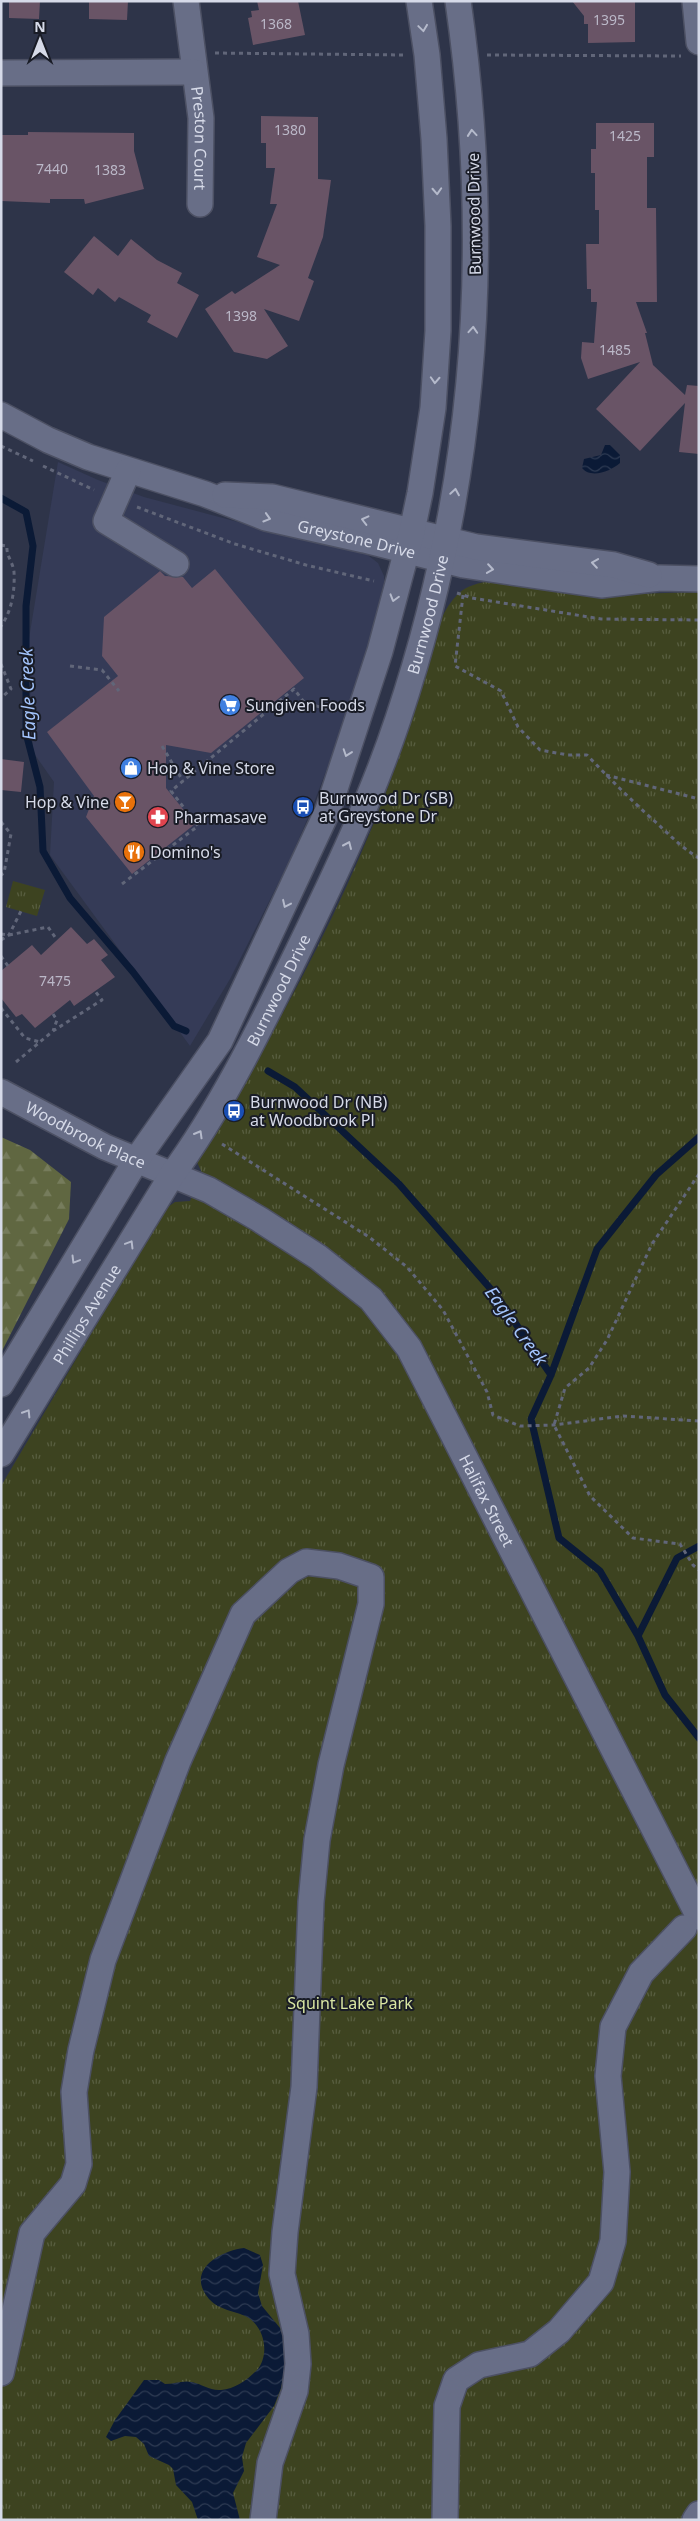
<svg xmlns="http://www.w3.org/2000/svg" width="700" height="2521" font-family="'Noto Sans',sans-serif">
<defs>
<pattern id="forest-firs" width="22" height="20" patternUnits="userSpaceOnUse" patternTransform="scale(1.25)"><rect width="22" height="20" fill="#606741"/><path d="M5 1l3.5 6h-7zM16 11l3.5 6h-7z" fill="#767c5c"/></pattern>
<pattern id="park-tufts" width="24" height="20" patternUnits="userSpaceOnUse" patternTransform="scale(1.25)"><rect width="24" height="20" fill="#3d4320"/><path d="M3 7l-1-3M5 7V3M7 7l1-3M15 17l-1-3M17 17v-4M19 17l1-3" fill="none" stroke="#585e40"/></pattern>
<pattern id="water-waves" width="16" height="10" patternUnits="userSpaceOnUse" patternTransform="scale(1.25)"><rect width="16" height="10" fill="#0b1a36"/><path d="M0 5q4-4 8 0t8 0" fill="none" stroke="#2e3b53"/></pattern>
</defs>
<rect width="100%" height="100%" fill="#2e3449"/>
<path fill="#353b57" d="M58,462l40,18 46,17 109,29 108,24 17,13 6,13v6l-18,72 -19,62 -37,97 -21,49 -59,117 -40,67 -140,-191 4,-73 -21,-30 -3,-66 -7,-11z"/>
<path fill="url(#forest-firs)" d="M1,1137l29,13 41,32 -2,37 -68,134z"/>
<path fill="url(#park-tufts)" d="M492,581l140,13 67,-2v1928h-698v-1034l164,-277 10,-7 15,-1 12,-28 -5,-11v-5c30,-50 61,-99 89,-150 48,-88 90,-180 122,-276 13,-38 21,-109 50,-137 9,-9 21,-11 34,-13z
M13,881l32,9 -8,26 -31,-9z"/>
<path fill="url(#water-waves)" d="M605,445h5l10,10v8c-9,8 -29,16 -38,5l2,-9 17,-4z
M244,2248l16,7 3,10 -5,28 4,13 18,22 7,19 -1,15 -5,26 -7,18 -28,37 -4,14 2,14 -11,22 7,27h-42l-6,-18 -16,-17 -3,-16 -4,-4 -20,-9 -5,-12 -8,-7 -11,-1 -14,5 -5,-4 9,-17 29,-40h15l6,4c9,0 18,-4 27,-2 10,2 18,9 29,8 14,-1 26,-10 36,-20 13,-15 8,-43 -10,-53 -13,-7 -27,-6 -38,-18 -24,-28 10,-48 35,-51z"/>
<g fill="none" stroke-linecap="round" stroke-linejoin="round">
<path stroke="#0b1a36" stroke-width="7" d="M1,498l25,14 7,34 -7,60v127l14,54 3,64 27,47 63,74 41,54 12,5
M268,1071l27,16 104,97 97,111 55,80
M699,1137l-43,38 -59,74 -46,126 -20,44 28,119 41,33 38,65 27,59 34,43
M638,1636l39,-78 22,-12"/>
</g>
<path fill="#695466" d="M9,1h31l-1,18 -30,-1z
M89,1h39l-1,19 -38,-1z
M257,1h41l7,34 -52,10 -5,-27 4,-1 -1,-6 8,-1z
M572,1h63v41l-47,1v-19h-4v-8z
M261,116l57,1v62l13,1 -8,57 -15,41 6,3 -15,40 -35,-12 24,37 -21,13 -33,-7 -29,-43 27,-18 3,3 45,-29 -23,-8 20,-53h-7l5,-36h-9v-25h-5z
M596,123h58v34h-7v51h9l1,94h-21l11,31h-2l8,32 32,30 2,-10 12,1v68l-20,-2 6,-49 -45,48 -44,-42 44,-47 -52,17 -7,-21 1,-16 12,1 3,-41h-6v-13h-4l-1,-45h13v-34h-4v-37h-4v-24h5z
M28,132l106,1v18l10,38 -59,15 -1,-5h-34v4l-49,-2v-66h27z
M94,236l24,20 13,-17 26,21 25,13 -5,10 22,12 -22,43 -30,-16 4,-7 -32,-18 -4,5 -17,-14 -5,7 -29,-23z
M215,569l89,109 -93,75 -45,-8v43l29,36 -63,50 -46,-57 8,-21 -47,-64 71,-56 -16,-20 2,-39 56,-46 5,5 18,1 9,11z
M1,759l23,3 -3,30 -20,-2z
M71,927l16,17 7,-5 14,16 -7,5 14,17 -41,29 -4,-6 -35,28 -13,-14 -6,3 -15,-19v-27l31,-26 9,10z"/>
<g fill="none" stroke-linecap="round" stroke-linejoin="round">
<g stroke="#4c5063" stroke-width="28">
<g id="minor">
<path id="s1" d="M186,1l15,117 -1,86"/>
<path d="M695,1l4,41"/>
<path d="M1,73l193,-1"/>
<path id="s2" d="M1,415l47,25 40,17 117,37 61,24 98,22 99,25 138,20 59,-7 39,1"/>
<path d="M128,471l-22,50 70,43"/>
<path d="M225,495l47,2 204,50 138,18 35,10"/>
<path id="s3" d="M1,1092l104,55 104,43 50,29 59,38 53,42 38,49 290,569"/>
<path d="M1,1384l136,-225 83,-118 108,-231 52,-159 32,-120 8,-38 13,-85 5,-77v-105l-4,-87 -7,-84 -8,-54"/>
<path id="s4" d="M1,1454l171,-279c50,-68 88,-147 125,-222 37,-76 74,-153 101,-234 78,-233 95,-475 60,-718"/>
<path d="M1,2373l31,-140 41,-49 6,-20 -5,-72 7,-42 22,-90 75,-199 65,-147 46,-43 17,-9 33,4 32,11v27l-40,161 -14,75 -6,62 -7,185 -19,145 -3,42 14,60 2,30 -3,27 -25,72 -7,57"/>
<path d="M445,2520l2,-114 9,-26 23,-15 51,-11 29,-23 42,-49 12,-41 4,-69 -9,-96 5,-49 28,-54 43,-45"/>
<path d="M695,2520l4,-6"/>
</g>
</g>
<path stroke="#616679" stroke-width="3" stroke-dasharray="4 4" stroke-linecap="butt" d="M215,53l188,2
M487,55l194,1
M1,446l32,15
M43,466l51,24
M137,507l98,37 71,21 68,16
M1,545l6,1c-1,10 6,16 7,26 1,18 -2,39 -13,54
M457,593l15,5 129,21 98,1
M463,595l-8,71 46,25 17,36 22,23 28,5h19c21,22 42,43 64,63 16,14 29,29 48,40
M1,664l10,25 -10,9
M70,666l32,4 17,21
M162,746l21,35
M606,775l93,24
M1,822l10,12 -7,39 -3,2
M122,884l76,-58 -27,-35 123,-102 10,13 31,10
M1,934l8,1 39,-8 9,13
M1,940l8,-5 12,-24
M1,956l7,10
M1,1008l24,30 15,4
M53,1014l4,6 -4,11
M16,1062l37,-31 49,-31 -7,-9
M222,1144l147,93 38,30 36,43 44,82 6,23 27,11 34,-1 69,-9 76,5
M699,1174l-47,70 -45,96 -18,28 -24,20 -11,37 36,71 43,42 47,6 13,21 6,5"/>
<use href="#minor" stroke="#686e87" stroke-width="25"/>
</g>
<defs><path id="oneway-chevron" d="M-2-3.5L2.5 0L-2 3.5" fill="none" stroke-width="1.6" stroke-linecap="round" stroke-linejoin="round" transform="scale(1.25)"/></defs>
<g stroke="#b5bacb">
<use href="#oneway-chevron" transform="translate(423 28) rotate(82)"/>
<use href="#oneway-chevron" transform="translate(472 133) rotate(-95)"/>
<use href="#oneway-chevron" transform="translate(437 191) rotate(87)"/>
<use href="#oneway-chevron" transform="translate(473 330) rotate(-86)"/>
<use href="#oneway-chevron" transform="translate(435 380) rotate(93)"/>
<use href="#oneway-chevron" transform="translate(455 492) rotate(-81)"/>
<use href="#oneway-chevron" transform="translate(267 518) rotate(17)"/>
<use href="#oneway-chevron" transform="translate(365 520) rotate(-166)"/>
<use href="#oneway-chevron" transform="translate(595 563) rotate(-172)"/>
<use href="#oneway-chevron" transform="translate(490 569) rotate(8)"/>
<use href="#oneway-chevron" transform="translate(394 598) rotate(106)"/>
<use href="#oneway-chevron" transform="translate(347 753) rotate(109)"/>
<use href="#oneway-chevron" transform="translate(348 845) rotate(-66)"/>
<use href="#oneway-chevron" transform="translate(286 904) rotate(115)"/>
<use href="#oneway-chevron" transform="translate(199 1134) rotate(-60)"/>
<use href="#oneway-chevron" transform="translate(130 1244) rotate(-59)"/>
<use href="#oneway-chevron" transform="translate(75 1260) rotate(121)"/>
<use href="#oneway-chevron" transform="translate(27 1413) rotate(-58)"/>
</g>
<defs>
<g id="supermarket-disc" transform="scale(1.125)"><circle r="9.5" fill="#3f7fe0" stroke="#191c26"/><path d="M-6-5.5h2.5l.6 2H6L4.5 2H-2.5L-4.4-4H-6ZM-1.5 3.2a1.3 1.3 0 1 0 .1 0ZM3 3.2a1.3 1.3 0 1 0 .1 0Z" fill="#fff"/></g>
<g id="shop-disc" transform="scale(1.125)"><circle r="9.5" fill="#3f7fe0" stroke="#191c26"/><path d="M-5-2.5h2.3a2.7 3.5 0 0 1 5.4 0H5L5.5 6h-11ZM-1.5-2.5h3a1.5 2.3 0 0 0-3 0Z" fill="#fff"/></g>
<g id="bar-disc" transform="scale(1.125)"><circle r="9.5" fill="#e8710a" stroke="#191c26"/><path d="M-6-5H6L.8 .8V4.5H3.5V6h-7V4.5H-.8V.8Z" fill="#fff"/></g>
<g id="bus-disc" transform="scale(1.125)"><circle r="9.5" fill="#1a4fb4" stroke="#191c26"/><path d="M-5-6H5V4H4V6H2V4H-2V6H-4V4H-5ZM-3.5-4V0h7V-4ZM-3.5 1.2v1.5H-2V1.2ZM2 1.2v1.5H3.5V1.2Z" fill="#fff"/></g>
<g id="pharmacy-disc" transform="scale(1.125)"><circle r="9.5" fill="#e0444e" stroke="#191c26"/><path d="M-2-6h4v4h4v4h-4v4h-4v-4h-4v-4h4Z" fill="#fff"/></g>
<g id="restaurant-disc" transform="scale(1.125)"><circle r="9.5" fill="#e8710a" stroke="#191c26"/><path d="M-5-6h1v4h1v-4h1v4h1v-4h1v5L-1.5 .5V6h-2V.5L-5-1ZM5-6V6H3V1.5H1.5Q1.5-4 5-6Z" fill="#fff"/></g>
</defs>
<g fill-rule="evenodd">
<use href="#supermarket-disc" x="230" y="705"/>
<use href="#shop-disc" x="131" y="768"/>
<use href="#bar-disc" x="125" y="802"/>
<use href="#bus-disc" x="303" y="807"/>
<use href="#pharmacy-disc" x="158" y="817"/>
<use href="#restaurant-disc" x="134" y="852"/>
<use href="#bus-disc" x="234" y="1111"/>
</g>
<g text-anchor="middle" stroke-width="4" stroke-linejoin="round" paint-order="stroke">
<g font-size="14" fill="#bbb8c8">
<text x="609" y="25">1395</text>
<text x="276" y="29">1368</text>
<text x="290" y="135">1380</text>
<text x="625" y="141">1425</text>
<text x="52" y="174">7440</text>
<text x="110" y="175">1383</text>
<text x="241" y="321">1398</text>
<text x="615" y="355">1485</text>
<text x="55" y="986">7475</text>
</g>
<g font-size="16" fill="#d6dae8" stroke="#191c26">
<text dy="6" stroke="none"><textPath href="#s1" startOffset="138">Preston Court</textPath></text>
<text transform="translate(474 214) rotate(-91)" y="6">Burnwood Drive</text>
<text dy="6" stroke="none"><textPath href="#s2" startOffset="378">Greystone Drive</textPath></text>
<text dy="6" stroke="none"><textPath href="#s4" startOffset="946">Burnwood Drive</textPath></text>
<text dy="6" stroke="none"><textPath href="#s4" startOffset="541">Burnwood Drive</textPath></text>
<text dy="6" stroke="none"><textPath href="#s3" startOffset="95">Woodbrook Place</textPath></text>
<text dy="6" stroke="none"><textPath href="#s4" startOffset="164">Phillips Avenue</textPath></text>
<text dy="6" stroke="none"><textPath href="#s3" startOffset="659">Halifax Street</textPath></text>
</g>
<g font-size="16" fill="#d6dae8" stroke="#191c26" text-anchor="start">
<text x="246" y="711">Sungiven Foods</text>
<text x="147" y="774">Hop &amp; Vine Store</text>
<text x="319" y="804">Burnwood Dr (SB)<tspan x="319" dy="18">at Greystone Dr</tspan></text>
<text x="109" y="808" text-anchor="end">Hop &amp; Vine</text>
<text x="174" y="823">Pharmasave</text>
<text x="150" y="858">Domino's</text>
<text x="250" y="1108">Burnwood Dr (NB)<tspan x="250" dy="18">at Woodbrook Pl</tspan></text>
</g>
<g font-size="16" fill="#d8e5a2" stroke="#191c26">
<text x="350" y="2009">Squint Lake Park</text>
</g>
<g font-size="18" font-style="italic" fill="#a3c4fc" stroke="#191c26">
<text transform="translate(28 694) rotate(-92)" y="6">Eagle Creek</text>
<text transform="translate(516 1326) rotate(54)" y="6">Eagle Creek</text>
</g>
</g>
<rect width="700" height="2521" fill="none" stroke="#d6dae8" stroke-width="5"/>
<g transform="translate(40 40)" stroke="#191c26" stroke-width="4" paint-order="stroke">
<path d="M0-4L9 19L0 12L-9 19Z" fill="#d6dae8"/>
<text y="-8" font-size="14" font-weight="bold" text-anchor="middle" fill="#d6dae8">N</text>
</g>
</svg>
